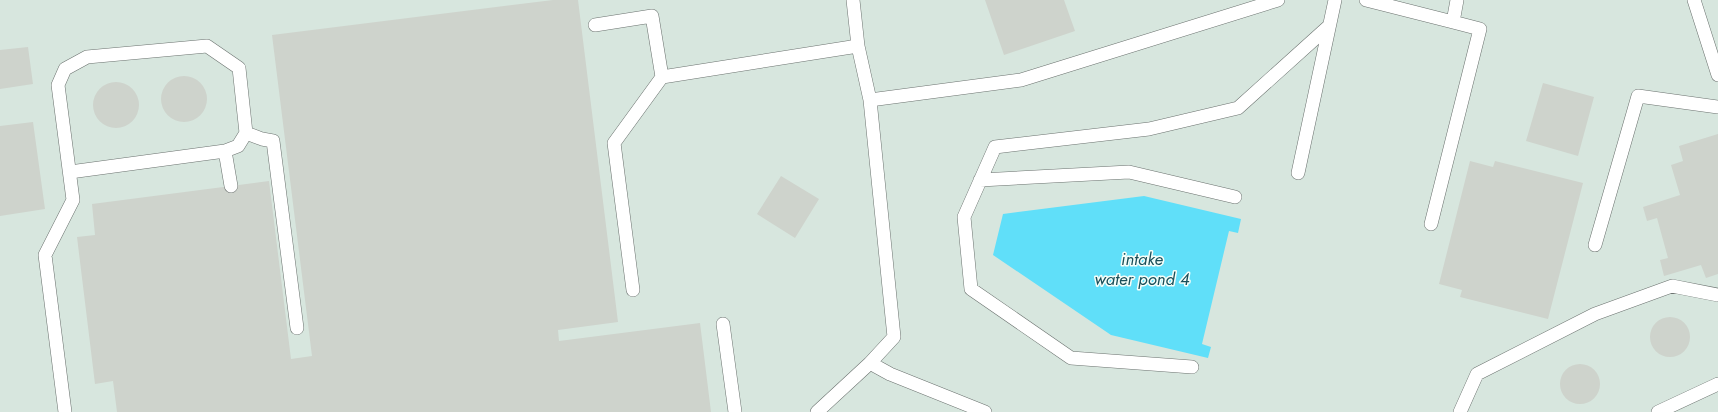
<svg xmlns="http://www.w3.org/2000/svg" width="1718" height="412" font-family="Jost,sans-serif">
<rect width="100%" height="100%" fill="#e8f0ec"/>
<path fill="#d7e6de" d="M0,0h1718v412h-1718z"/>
<path fill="#60dff9" d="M1144,196l97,23 -3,14 -9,-2 -27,113 9,3 -3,11 -97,-23 -118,-80 10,-41z"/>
<path fill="#ced3cc" d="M553,0h25l40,322 -60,8 1,11 141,-18 11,89h-594l-4,-31 -18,3 -18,-147 18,-2 -3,-31 177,-23 22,178 21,-3 -40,-321z
M985,0h79l11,31 -71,24z
M28,47l5,37 -33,5v-39z
M161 99a23 23 0 1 1 46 0a23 23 0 1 1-46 0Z
M93 105a23 23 0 1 1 46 0a23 23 0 1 1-46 0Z
M1543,83l51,14 -16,59 -52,-15z
M33,122l12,87 -45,7v-90z
M1718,134v140l-12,4 -5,-13 -37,11 -4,-16 8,-2 -11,-40 -10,3 -4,-14 37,-12 -9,-30 12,-4 -4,-15z
M1470,161l23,6 2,-6 88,22 -35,136 -88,-22 2,-7 -23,-6z
M781,176l38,23 -24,39 -38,-24z
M1650 337a20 20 0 1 1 40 0a20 20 0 1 1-40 0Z
M1560 384a20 20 0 1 1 40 0a20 20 0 1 1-40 0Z"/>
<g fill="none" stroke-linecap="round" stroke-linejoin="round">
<g stroke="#6b726f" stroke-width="14">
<path id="service" d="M853,0l5,46
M1366,0l87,22
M1694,0l24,75
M595,25l57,-9 10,61 196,-31 12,54
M246,133l16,6 11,2 24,187
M225,151l6,35
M1298,173l37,-173
M980,180l149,-8 106,25
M1431,224l49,-195 -27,-7 4,-22
M1595,245l43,-149 80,11
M633,290l-19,-147 48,-66
M723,324l12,88
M1192,367l-121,-9 -100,-69 -7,-72 31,-70 154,-18 89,-21 91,-82
M65,412l-20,-157 28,-55 -15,-115 7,-16 22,-12 120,-11 32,22 7,65 -8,13 -13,5 -155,21
M817,412l53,-49
M985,412l-95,-38 -20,-11 24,-26 -24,-237 151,-20 257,-80
M1460,412l17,-38 118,-60 77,-28 46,9
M1658,412l60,-28"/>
</g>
<use href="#service" stroke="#fff" stroke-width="13"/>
</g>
<g text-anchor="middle" stroke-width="3" stroke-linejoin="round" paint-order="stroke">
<g font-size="17" font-style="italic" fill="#194f5a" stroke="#f6fef9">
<text x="1142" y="265">intake<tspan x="1142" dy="20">water pond 4</tspan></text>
</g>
</g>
</svg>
